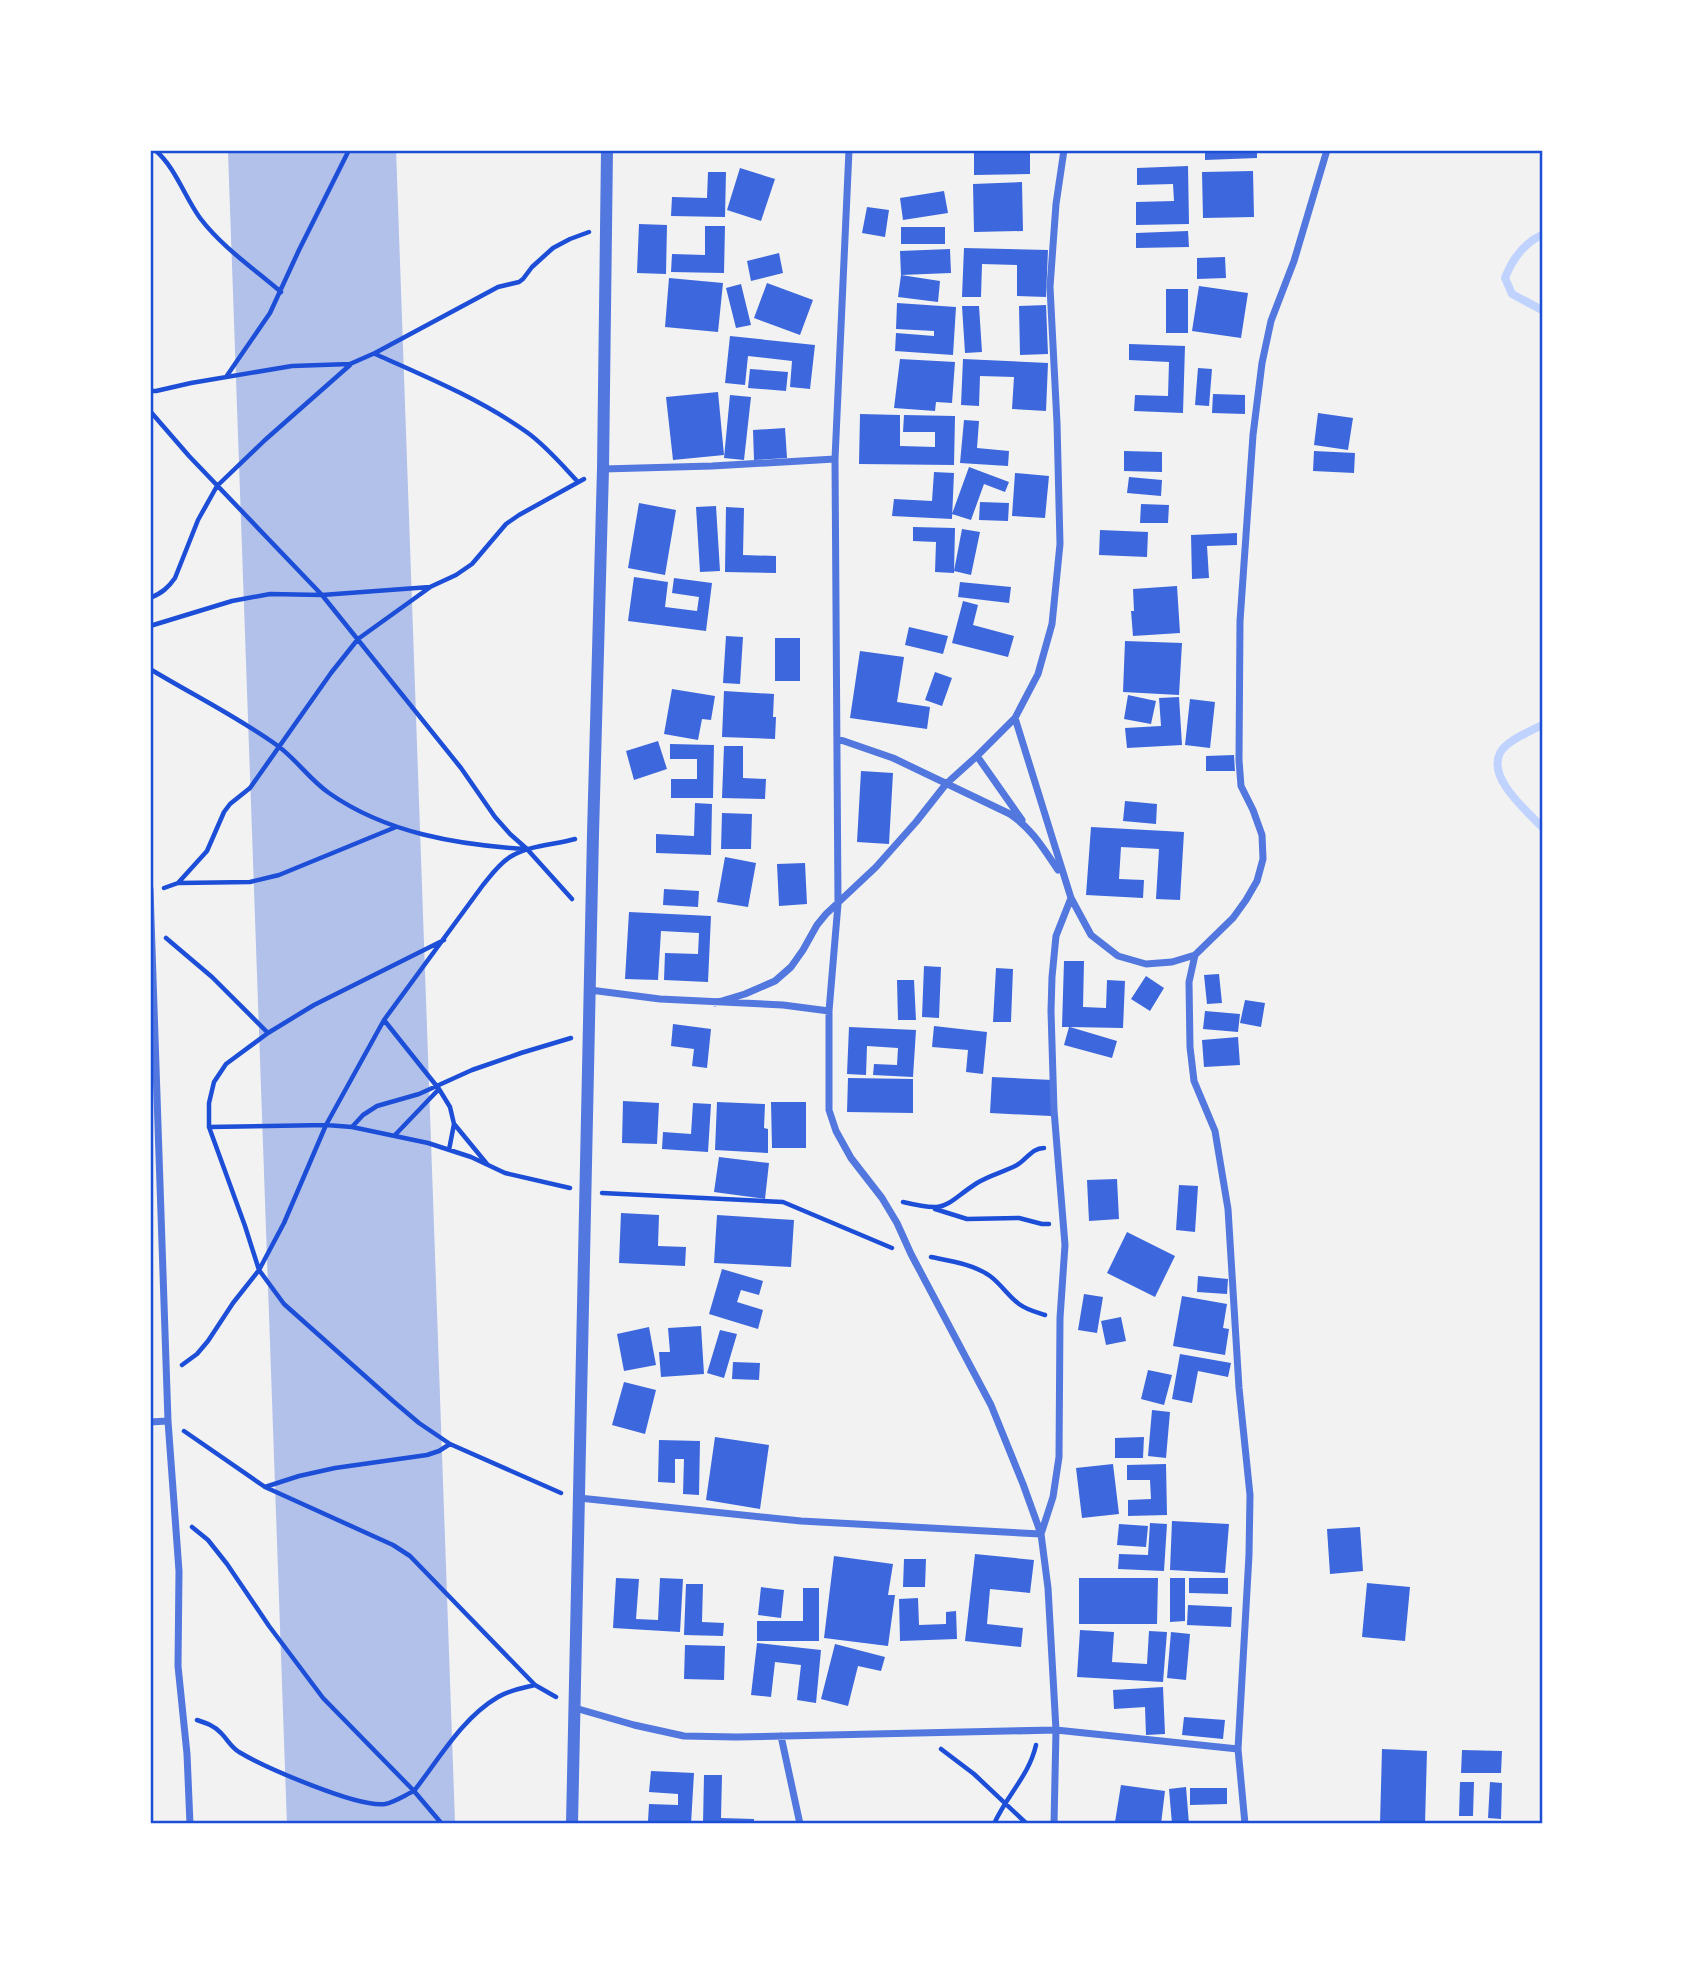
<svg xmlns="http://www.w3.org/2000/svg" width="1693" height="1974" font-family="'Fira Sans Condensed',sans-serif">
<rect width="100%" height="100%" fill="#f2f2f2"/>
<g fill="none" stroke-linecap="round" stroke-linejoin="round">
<path stroke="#bfd3fe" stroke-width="8" d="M1542,235c-18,8 -30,25 -37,43l7,16 30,16
M1542,725c-11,6 -36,16 -42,28 -13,25 27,58 42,74"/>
<path stroke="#b2c1ea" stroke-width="168" d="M312,150l59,1674"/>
</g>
<path fill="#3d67dc" d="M974,150h56v24l-56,1z
M1205,150h52v8l-52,2z
M1188,166l1,58 -53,1v-23l38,-1 -1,-17 -36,1v-17z
M740,168l35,11 -14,42 -34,-11z
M1253,171l1,46 -51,1 -1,-46z
M708,172h18l-1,45 -54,-1 1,-19 35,1z
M1022,182l1,49 -49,1 -1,-48z
M944,191l4,22 -45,7 -3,-22z
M867,207l22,3 -4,27 -23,-4z
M639,224l28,1 -1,49 -29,-1z
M705,226h20l-1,47 -53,-1 1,-18 33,1z
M901,227h44v17h-44z
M1188,231l1,16 -53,1v-15z
M964,248l84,2 -2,47 -29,-1v-31l-35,-1 -1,33h-19z
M950,249l1,24 -50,2 -1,-24z
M779,253l4,20 -32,8 -4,-20z
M1225,257l1,21 -29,1v-21z
M901,275l39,6 -2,21 -40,-5z
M669,278l54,5 -5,49 -53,-5z
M767,283l46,17 -13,35 -46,-17z
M741,284l10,41 -15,3 -10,-40z
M1199,286l49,7 -7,45 -49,-7z
M1166,289h22v44h-22z
M897,303l59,4 -3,48 -58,-4 1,-18 38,3v-5l-38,-2z
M1046,305l2,49 -28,1 -1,-49z
M962,306h17l3,46 -17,1z
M730,336l85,9 -5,44 -20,-2 2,-26 -44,-5 -3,29 -20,-2z
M1129,344l56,2 -2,67 -49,-2 1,-16 33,1 1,-34 -40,-2z
M900,359l55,3 -3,41 -16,-1 -1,9 -41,-3z
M963,359l85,4 -2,48 -34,-2 2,-32 -34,-1 -1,30 -18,-1z
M1198,368l14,1 -3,37 -14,-1z
M750,369l38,3 -2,19 -38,-3z
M718,392l6,63 -51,5 -7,-63z
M1213,394l32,1v19l-33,-1z
M730,395l21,2 -7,63 -20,-2z
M1318,413l35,5 -5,32 -34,-5z
M860,414l40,1v31l35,1v-15h-32l1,-17 51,1 -1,49 -95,-1z
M964,420l15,1 -2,27 32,3 -1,15 -48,-3z
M785,428l2,30 -33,2 -1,-30z
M1124,451l38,1v20l-38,-1z
M1314,451l41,2 -1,20 -41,-2z
M969,467l40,15 -4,10 -21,-8 -13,36 -19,-6z
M934,472l20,1 -2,46 -60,-3 2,-17 38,2z
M1015,473l34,3 -4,42 -33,-2z
M1129,477l33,3 -1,16 -34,-3z
M980,502l29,1 -1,18 -29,-1z
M639,503l37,7 -11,65 -37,-7z
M1141,504l28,1 -1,18h-28z
M716,506l4,65 -20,1 -4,-65z
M726,507l18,1 -1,47 33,1v17l-51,-1z
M913,527l42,1 -1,45 -19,-1 1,-30 -23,-1z
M962,529l18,3 -9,43 -17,-4z
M1100,530l48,2 -1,25 -48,-2z
M1237,533v12l-30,1 2,32 -17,1 -1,-44z
M634,577l34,5 -3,25 32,4 2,-14 -27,-4 2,-15 38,5 -6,48 -78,-10z
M960,582l51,5 -2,16 -51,-6z
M1177,586l3,47 -47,3 -2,-25h3l-1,-22z
M963,601l15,4 -5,20 41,11 -6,21 -56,-14z
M909,627l39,9 -5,18 -38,-9z
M726,636l17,1 -3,47 -17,-1z
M775,638h25v43h-25z
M1125,641l57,2 -3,52 -56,-3z
M860,651l44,6 -7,45 33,5 -3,22 -77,-11z
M935,672l17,6 -10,28 -17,-6z
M672,689l43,7 -4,24 -9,-1 -4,21 -34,-6z
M724,691l50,3 -1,23h3l-1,22 -53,-2z
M1128,695l28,6 -5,23 -27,-5z
M1179,697l3,48 -55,3 -2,-20 36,-2 -2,-28z
M1190,699l25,3 -5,46 -25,-3z
M658,741l9,28 -33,11 -8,-29z
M670,744l44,1 -1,53h-42v-19h26v-20h-27z
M724,746h19v32l23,1 -1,20 -43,-1z
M1234,755l1,16h-29v-15z
M861,771l32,2 -4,71 -32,-2z
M1125,801l32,3 -1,20 -33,-3z
M695,803l17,1 -1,51 -55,-2v-19l38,2z
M722,813l30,1 -1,35h-30z
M1091,827l93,5 -4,68 -24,-1 3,-50 -38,-2 -2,32 25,1 -1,18 -57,-3z
M725,857l31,6 -8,44 -31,-5z
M805,863l2,41 -28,2 -2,-42z
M664,889l35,2 -1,16 -35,-2z
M629,912l82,4 -3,66 -44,-2 1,-27 33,1 1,-21 -38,-2 -3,49 -33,-1z
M1064,961h20l-1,46 23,1 1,-28 18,1 -2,47 -53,-1 47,14 -5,17 -48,-13 5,-18h-7z
M924,966l17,1 -2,51 -17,-1z
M996,968l17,1 -2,53h-18z
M1219,974l3,29 -15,1 -3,-29z
M1146,976l18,12 -14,23 -19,-12z
M897,980h17l2,40h-18z
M1245,1000l20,3 -4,24 -21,-4z
M1205,1011l35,3 -2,18 -35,-3z
M673,1024l38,5 -4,39 -15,-2 2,-17 -23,-3z
M934,1026l53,6 -4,42 -17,-2 2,-22 -36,-3z
M849,1027l67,3 -3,47 -40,-2 1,-11 23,1 1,-17 -31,-2 -1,29 -19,-1z
M1238,1037l2,28 -36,2 -2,-27z
M992,1077l60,3 -1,36 -61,-3z
M848,1078l65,1v34l-66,-1z
M623,1101l36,2 -2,41 -35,-1z
M717,1102l48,2 -1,24 4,1v24l-53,-3z
M771,1102h35v46h-34z
M693,1103l18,1 -3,48 -46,-3 1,-17 28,2z
M719,1157l50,6 -4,36 -51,-7z
M1117,1179l2,40 -30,2 -2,-41z
M1179,1185l19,1 -3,46 -19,-2z
M621,1213l38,2 -1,31 28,1 -1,19 -66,-3z
M717,1215l77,5 -3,47 -77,-4z
M1127,1232l48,24 -20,41 -48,-24z
M722,1269l41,12 -4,14 -18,-5 -4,12 26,8 -5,19 -49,-15z
M1198,1276l30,3 -1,15 -30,-2z
M1084,1294l19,3 -6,36 -19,-3z
M1182,1296l45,8 -4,24 6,1 -4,26 -52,-9z
M1121,1317l5,24 -20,4 -5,-24z
M701,1326l3,48 -43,3 -2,-25h11l-2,-24z
M649,1327l7,38 -32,6 -7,-37z
M720,1330l17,4 -13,44 -17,-5z
M1180,1354l51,9 -3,14 -30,-6 -6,32 -20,-4z
M733,1362l27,1 -1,17 -27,-1z
M1148,1370l24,5 -8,30 -23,-6z
M624,1382l32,8 -11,44 -33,-9z
M1152,1410l18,2 -4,46 -18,-2z
M715,1437l54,8 -9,64 -54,-9z
M1144,1437l-1,21h-28v-20z
M659,1440l41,1 -1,54 -16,-1 1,-35h-9v24l-17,-1z
M1113,1464l6,50 -37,4 -6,-50z
M1166,1464l1,51 -39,1v-16l23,-1 -1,-19h-23v-15z
M1172,1521l57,3 -4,49 -55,-3z
M1150,1523l17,1 -3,47 -46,-2 1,-15 29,1z
M1119,1524l29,2 -2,21 -29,-2z
M1360,1527l3,44 -33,3 -3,-45z
M975,1554l59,6 -4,33 -40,-4 -3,35 36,4 -2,19 -56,-6z
M834,1556l59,8 -5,31h7l-7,51 -64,-8z
M904,1559h22l-1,28h-22z
M616,1578l23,1 -3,40 22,1 2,-42 23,1 -3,53 -67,-4z
M1079,1578h79l-1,46h-78z
M1170,1578h15v43l-15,1z
M1189,1578h39v16l-39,-1z
M1367,1583l43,4 -5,54 -43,-4z
M686,1584h17l-1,38 22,1 -1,13 -39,-1z
M761,1587l23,3 -3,28 -23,-3z
M803,1588h16v53h-62v-20h46z
M918,1598l1,27 27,-1v-12l10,-1 1,28 -57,2 -1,-42z
M1188,1605l44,2 -1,20 -44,-2z
M1080,1630l34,2 -2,30 35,2 2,-33 18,1 -4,50 -86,-5z
M1171,1632l19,2 -4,46 -19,-2z
M757,1643l64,7 -5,53 -19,-3 4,-35 -26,-3 -4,35 -20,-2z
M835,1644l50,13 -4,14 -23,-5 -10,40 -27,-7z
M685,1645l40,1 -1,34 -40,-1z
M1163,1687l2,47 -19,1 -1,-28 -31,2 -1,-19z
M1184,1717l41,3 -2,19 -41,-4z
M1382,1749l45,2 -2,73h-45z
M1462,1750l40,1 -1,22h-40z
M651,1771l43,2 -3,51 -43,-3 1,-17 29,1v-11l-29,-2z
M704,1775h18l-1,43 33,1v5h-51z
M1460,1782h14l-1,34h-14z
M1490,1782l12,1 -1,36 -13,-1z
M1121,1785l44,6 -4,33 -46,-2z
M1186,1787l3,37h-17l-3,-35z
M1190,1788h37v16l-37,1z"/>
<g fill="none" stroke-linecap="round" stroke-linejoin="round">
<path stroke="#1d4ed8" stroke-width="4.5" d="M155,150c21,18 29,46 45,68 22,29 53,50 81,74
M375,354c52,23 107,46 153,79 19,14 34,32 50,49
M226,377l44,-64 29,-63 50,-100
M150,391h6l35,-8 101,-17 58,-2 25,-11 123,-66 21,-5 4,-3 9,-12 21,-19 17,-9 19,-7
M150,411l39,45 133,139 139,173 34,49 15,17 17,15 45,50
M150,598c12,-5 18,-10 25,-20l23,-58 19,-34 48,-46 85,-75
M150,626l82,-25 38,-7 52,1 108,-8 26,-12 16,-11 34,-40 13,-9 65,-36
M150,669c43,26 88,48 128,77 19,14 32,34 51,47 57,40 129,52 197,56
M179,883l71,-1 29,-7 117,-48
M164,888l14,-5 29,-32 17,-39 6,-8 20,-16 81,-115 27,-34 71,-51
M166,938l46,39 56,56
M444,940l-130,65 -46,28 -42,31 -12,18 -5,21v24l36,99 14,44 25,34 109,97 26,22 31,21 111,49
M384,1020l55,69 11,18 4,17 -5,26
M455,1125l32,39
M209,1127l117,-2 26,2 76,16 43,14 34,16 65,15
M352,1127l11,-12 14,-9 42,-12 53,-24 49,-17 50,-15
M395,1135l44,-46
M602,1193l181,9 109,46
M903,1202c46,11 39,4 74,-19 13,-8 27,-11 40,-18 10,-6 15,-17 27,-17
M935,1209l32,10 52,-1 23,6h7
M931,1257c20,4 42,7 59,19 11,8 18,20 29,28 8,6 17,8 26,11
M182,1365l15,-11 11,-13 25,-38 26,-33 25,-47 42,-98 58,-105 99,-135c8,-10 16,-21 27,-28 19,-12 44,-12 65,-18
M184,1431l81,56 128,58 17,11 125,129 21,12
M265,1487l34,-11 36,-8 92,-13 12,-4 11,-7
M192,1527l16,13 19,24 42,62 54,72 91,93c25,-32 48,-73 84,-94 11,-7 25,-9 37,-12
M197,1720c9,3 18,6 24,13 7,7 9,13 18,19 25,15 119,56 146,52 10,-2 20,-9 29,-13l28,33
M941,1749l33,25 53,50
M994,1824c12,-28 35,-48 42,-79"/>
<path stroke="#5277de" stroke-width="7" d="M849,150l-14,309 3,445 -9,107v99l7,21 15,27 31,40 15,25 14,31 80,151 32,79 18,50 7,54 8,142 -2,94
M603,469l109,-3 123,-7
M1015,718l56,180 20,37 27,21 28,8 26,-2 23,-7
M838,739l55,19 117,56c22,15 33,34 48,56
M977,756l45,64
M150,889l18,532 11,150 -1,95 9,88 3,70
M590,990l70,9 123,6 46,6
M715,1003l30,-9 30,-13 16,-14 12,-17 14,-25 9,-11 50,-47 40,-45 30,-38 31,-28 38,-38 23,-44 14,-50 8,-80 -3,-121 -7,-136 6,-83 8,-54
M150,1422l18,-1
M579,1498l222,23 240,13 12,-37 6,-40 1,-139 5,-73 -11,-135 -3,-99 1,-34 4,-41 15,-38
M575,1708l59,17 50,11 52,1 320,-7 182,19
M781,1736l19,88
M1245,1824l-7,-75 11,-194 1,-60 -11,-107 -11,-179 -13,-78 -21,-50 -4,-34 -1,-65 6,-27 38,-37 13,-18 11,-19 6,-22 -1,-24 -9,-25 -12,-24 -2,-26 1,-139 13,-186 9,-72 9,-42 23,-60 33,-111"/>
<path stroke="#5277de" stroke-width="12" d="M572,1824l21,-990 10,-365 4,-319"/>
</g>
<rect width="1693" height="1974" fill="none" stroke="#ffffff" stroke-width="304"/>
<rect x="152" y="152" width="1389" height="1670" fill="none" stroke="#1d4ed8" stroke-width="2.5"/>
</svg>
